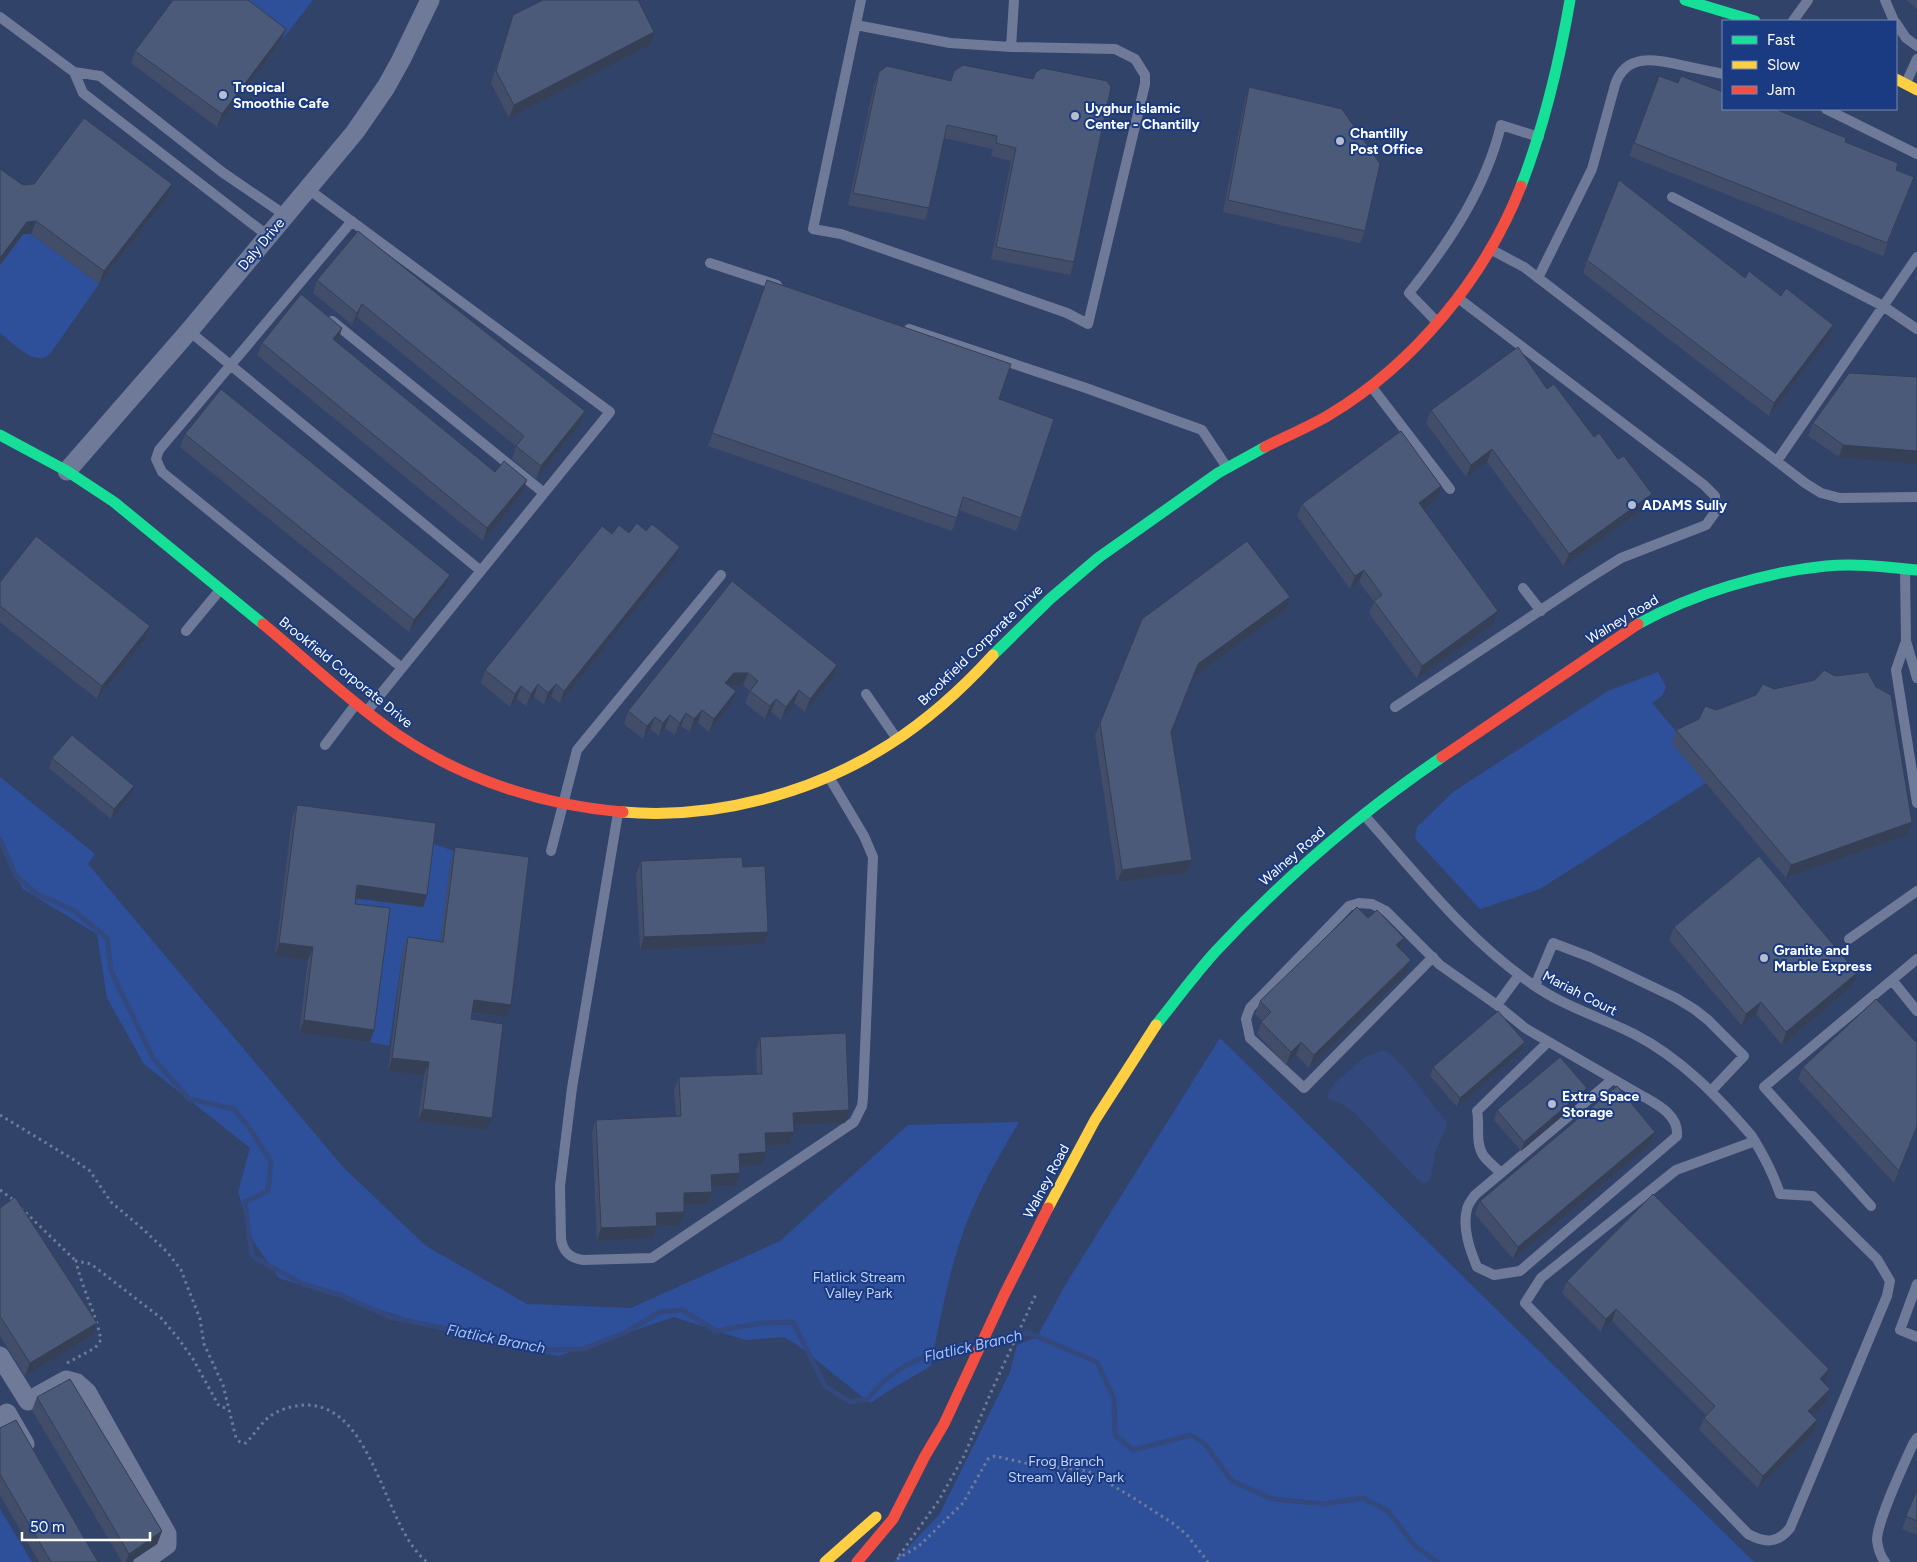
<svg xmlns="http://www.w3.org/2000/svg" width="1917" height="1562" font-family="Figtree,sans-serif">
<rect width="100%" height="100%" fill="#32436a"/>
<path fill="#2e4f9a" d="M227,0h86l-32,41z
M23,234h8l68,50 -49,70c-15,14 -38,-12 -50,-21v-68z
M1658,672l8,15 -4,9 -10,7 30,35 24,45 -166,106 -60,20 -62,-67 -3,-5 2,-10 36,-35 155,-101z
M0,777l95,77 -7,10 255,303 83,79 101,58 104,4 149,-67 128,-116 111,-3c-20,33 -39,67 -53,102 -17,46 -26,94 -35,142l-36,21 -25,16 -74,-59 -13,-7 -38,3 -71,-23 -116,39 -92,-19 -187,-59 -26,-37 -15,-49 12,-44 -106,-84 -37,-66 -10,-64 -74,-45 -23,-44z
M431,843l23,8 -3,9 -12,95 -36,-5 -14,96 -19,-4 15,-121 -35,-5 3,-18z
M1220,1038l534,524h-860l45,-47 71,-143 7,-27 20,-8 30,-55z
M0,1509l32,53h-32z"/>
<path fill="#33497e" d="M1384,1050c26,18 41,48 62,71l1,4 -11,25 -5,26 -3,6 -6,1 -6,-5 -61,-65 -11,-8 -16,-7 1,-7 6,-8 30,-26z"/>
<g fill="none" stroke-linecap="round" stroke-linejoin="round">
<path stroke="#33497e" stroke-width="5" d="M0,839l16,37 21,18 36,16 34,28 4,33 42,87 36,41 45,10 17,21 20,32 -3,29 -23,11 7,54 51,28 37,11 50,22 158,33 35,-1 43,-17 34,-20 22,-2 34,21 46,-8 31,-1 32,64 25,16 18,-3c26,-36 63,-46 103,-56
M994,1339l35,-6 68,29 17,37 1,36 18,15 58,-15 14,9 27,37 41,18 51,5 39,-6 25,13 27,35 22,16"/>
<path stroke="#6e7a98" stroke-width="3" stroke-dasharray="2.5 4" stroke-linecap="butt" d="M0,1115l74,45 16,11 21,31 33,28 24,23 13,17 19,49 4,25 19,41 13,53 4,4 6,1c8,-8 14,-19 23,-26 10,-8 25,-12 39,-12 67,3 75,122 119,157
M0,1190l15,11
M21,1208l55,53
M67,1363l28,-15 6,-8c-5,-27 -19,-51 -25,-79l15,3 70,54 17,20 15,21 26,47 10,3
M899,1556l40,-56 25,-44 28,-66 44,-96
M897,1559l22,-13 44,-43 25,-44 7,-3 30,7 63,8 44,26 42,27 13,11 21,27"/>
<path stroke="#6e7a98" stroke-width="10" d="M1885,0l9,21
M0,17l74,55 26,4 122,96 63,43
M1793,21l15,-21
M1896,23l10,15 11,8
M856,25l94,18 61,4 104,2 20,10 10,16v9l-57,240 -21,-11 -226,-79 -28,-5 48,-229
M1011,47l3,-47
M74,72l9,21 185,143
M1906,83l11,-24
M1826,109l91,45
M308,189l302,223 -243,299
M1672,197l211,109 34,23
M352,221l-193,229 -3,9 6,13 240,196
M1490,249l34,18 281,216 16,10 19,5 77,-1
M710,263l67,22
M1538,278l54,-109 23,-84c11,-34 43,-25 70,-19 13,3 25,5 38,8
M332,321l212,172
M1436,321l-27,-28c40,-50 77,-105 92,-168l38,12
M909,329l177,59 116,42 24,36
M189,331l292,240
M1371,386l79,103
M1777,461l140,-204
M1905,571l1,70 11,37
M1523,588l18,23
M186,631l34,-41
M1906,641l-10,29 21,133
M866,694l31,45
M1395,707l191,-127 35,-22 85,-33 10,-14 -1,-15 -11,-11 -246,-187
M325,745l31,-41
M618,813l-46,275 -12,98 1,53c2,13 9,19 22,21l69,-2 202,-136 8,-16 1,-9 10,-240 -9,-21 -35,-59
M1364,815c53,59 102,124 168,169 31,22 68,33 102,50 47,24 84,63 117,101 12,19 22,38 29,59l33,2 64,63 13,22 -3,15 -97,232c-13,16 -25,15 -42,6l-223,-231 16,-25 135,-108 79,-29
M551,851l26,-101 144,-175
M1849,939l68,-48
M1433,957l-129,131 -54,-50 -4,-19 4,-11 99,-102 10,-3 13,1 14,7 54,54 57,40 28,23 114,66c17,10 40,20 38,42l-157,135 -26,4 -17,-8c-7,-17 -15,-39 -10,-58 1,-5 5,-10 8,-14l138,-116
M1892,980l25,31
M1535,986l18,-43 37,14 86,41 18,11 14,11 36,36 -33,35
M1497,1005l22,-30
M1501,1173c-6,-6 -13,-11 -18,-18 -8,-12 -3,-31 -6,-44l71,-69
M1871,1206l-107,-119 153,-128
M1917,1284l-17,46 17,7
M1885,1562c-5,-6 -7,-14 -8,-22 0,-19 27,-76 36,-96l4,-6"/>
<path stroke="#6e7a98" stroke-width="19" d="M67,471l122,-140 166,-199 31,-45 15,-27 29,-60
M0,1356l28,45 38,-21 11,3 10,9 80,142v11l-24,17
M0,1418l7,-5 18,31"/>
<path stroke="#16e098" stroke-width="11" d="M1685,0l70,21
M1521,186c23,-60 38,-122 49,-186
M0,435l67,36 47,31 149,122
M1638,624c54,-30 127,-52 188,-58 30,-3 61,1 91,4
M993,655l57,-56 48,-41 120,-85 47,-26
M1156,1025c20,-25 39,-51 60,-74 68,-73 144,-138 226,-194"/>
<path stroke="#ffcf43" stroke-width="11" d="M1896,79l21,11
M623,812c91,8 191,-19 267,-68 39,-25 72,-55 103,-89
M1048,1208l47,-88 61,-95
M825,1562l51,-45"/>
<path stroke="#f24e42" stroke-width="11" d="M1265,447c21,-11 44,-20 64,-32 85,-51 156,-137 192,-229
M263,624c45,37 87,78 135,111 67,45 145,70 225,77
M1442,757l196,-133
M857,1562l36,-43 32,-63 19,-32 60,-129 44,-87"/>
</g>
<path fill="#414d69" d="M1906,0h11v9z
M513,15l141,17 -4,13 -141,73 -18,-35z
M286,29l-5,12 -64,86 -86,-64 4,-12z
M954,71l79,8 41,183 -4,13 -79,-16 20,-98 -20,-5 2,-7 -49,-11 -15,70 -4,12 -77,-15 26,-120 5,-13 71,9z
M1659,76l186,66 51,28 13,20 -26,66 -254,-100z
M1249,87l116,144 -5,12 -137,-31 22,-112z
M0,169l23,16 145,11 -69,88 -68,-50h-8l-23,31z
M1587,260l158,18 88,47 -4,12 -60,79 -186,-143z
M1917,273v8l-2,-2z
M317,280l268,131 -5,13 -44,55 -24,-20 4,-13 -159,-129 -5,8 -39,-32z
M767,280l232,119 22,119 -5,13 -57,-21 -7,21 -244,-85z
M342,328l-5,14 158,130 27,21 -39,48 -226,-186 5,-12z
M1917,377l-78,80 -31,-21 5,-13z
M1431,410l163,27 53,69 -83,60 -77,-104 -21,15 -40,-54z
M185,434l265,141 -5,12 -36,45 -229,-185z
M1437,499l-14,10 75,102 -5,13 -76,55 -48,-66 5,-11 -15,-20 -9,7 -53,-73 5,-12z
M629,533l47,26 -116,144 -9,-7 -7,9 -10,-8 -8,9 -9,-7 -7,8 -29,-24 4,-13 127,-136z
M732,581l101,97 -28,34 -11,-9 -13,17 -10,-8 -6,7 -20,-16 5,-12 -7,-6 -14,1 7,5 -5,13 -22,28 -11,-9 -8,9 -9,-6 -6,9 -10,-7 -6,8 -9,-7 -7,10 -19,-15 4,-13z
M0,582l150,44 -5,13 -48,60 -97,-77z
M1285,610l-91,67 -23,56 21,127 -5,13 -70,9 -22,-147 5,-12z
M1676,730l231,105 -121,43 -114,-135z
M52,758l78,37 -19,24 -62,-51z
M297,805l126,102 -67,-9 -1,6 19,126 -4,12 -71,-9 9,-73 -33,-4 17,-138z
M455,847l51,170 -34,-4 -1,6 16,111 -69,-9 6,-46 -36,-4 15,-121 5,-13 32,5 11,-82z
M641,861l102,6 25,65 -4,12 -124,6 -4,-76z
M1368,918l36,20 -4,11 6,24 -97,95 -13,-13 -10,10 -29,-31 5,-13 -7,-7 5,-13z
M1674,927l178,59 -70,59 -26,-31 -14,12 -73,-86z
M760,1037l85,86 -51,2v7l-4,12 -24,2 -5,19 -22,1 1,7 -5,13 -23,1 -4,17 -24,1 -4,20 -23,1 -5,12 -55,3 -5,-108 4,-13 80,-3 -2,-27 5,-13 78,-3 -1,-24z
M1525,1042l-4,9 -64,56 -27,-31 3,-9z
M1917,1043v84l-23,56 -96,-104 5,-12z
M1587,1088l-3,10 -63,53 -27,-31 3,-10z
M1655,1132l-4,12 -138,115 -38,-45 5,-13z
M0,1208l92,128 -67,40 -25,-40z
M1567,1281l262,88 -5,14 2,19 -14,13 1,18 -55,55 -59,-58 5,-12 2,-3 -94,-94 -11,11 -39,-39z
M37,1397l125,134 -5,13 -27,18h-8l-90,-152z
M0,1428l98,134h-59l-39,-67z
M1917,1490v45l-15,-6z"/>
<path fill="#353f55" d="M286,29l-5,12 -64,86 5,-13z
M654,32l-4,13 -141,73 5,-13z
M172,184l-4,12 -69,88 5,-13z
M36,221l-5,13h-8l-23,31v-7l27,-36z
M362,304l-5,13 -5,8 5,-12z
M1833,325l-4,12 -60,79 5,-13z
M342,328l-4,13 -10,11 5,-13z
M585,411l-5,13 -44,55 5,-13z
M1843,445l74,6v13l-78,-7z
M1492,449l-5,13 -21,15 5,-12z
M527,480l-5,13 -39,48 4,-13z
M1441,486l-4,13 -23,17 5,-13z
M1652,494l-5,12 -83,60 5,-12z
M680,547l-4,12 -116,144 4,-12z
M1364,570l-5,12 -9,7 5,-13z
M450,575l-5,12 -36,45 5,-12z
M1290,597l-5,13 -91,67 -28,67 32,-80z
M1498,611l-5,13 -76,55 5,-13z
M150,626l-5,13 -48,60 5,-13z
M837,665l-4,13 -28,34 5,-13z
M734,673h14l-5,12 -14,1 -4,-3z
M538,684l-4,13 -8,9 5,-12z
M556,684l-5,12 -7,9 4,-12z
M521,686l-4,13 -7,8 5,-13z
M799,690l-5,13 -13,17 5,-13z
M736,691l-5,13 -22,28 5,-13z
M776,699l-5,13 -6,7 5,-13z
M702,710l-4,13 -8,9 4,-13z
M686,713l-5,13 -6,9 5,-12z
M670,715l-5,13 -6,8 4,-13z
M655,717l-5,12 -7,10 4,-13z
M134,786l-4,9 -19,24 3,-10z
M1912,822l-5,13 -121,43 5,-13z
M1192,860l-5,13 -70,9 5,-12z
M357,885l70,10 -4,12 -70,-9z
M768,932l-4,12 -124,6 4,-13z
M1404,938l-5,12 -3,-5z
M279,943l34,4 -5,13 -33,-4z
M1411,960l-5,13 -97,95 5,-13z
M1857,973l-5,13 -70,59 4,-13z
M474,1000l37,5 -5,12 -37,-5z
M1761,1002l-5,12 -14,12 4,-12z
M304,1020l70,10 -4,12 -71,-9z
M1301,1042l-5,13 -10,10 5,-13z
M1525,1042l-4,9 -64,56 3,-9z
M392,1058l37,4 -5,13 -36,-4z
M1587,1088l-3,10 -63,53 3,-9z
M423,1109l69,9 -5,12 -69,-9z
M849,1110l-4,13 -56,2 4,-12z
M794,1132l-4,12 -29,2 4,-13z
M1655,1132l-4,12 -138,115 5,-12z
M766,1152l-5,13 -27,1 5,-12z
M740,1173l-5,13 -28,1 4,-12z
M712,1192l-4,12 -29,1 5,-12z
M684,1212l-4,13 -28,1 4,-13z
M657,1226l-5,12 -55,3 4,-13z
M1616,1309l-4,12 -11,11 5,-13z
M97,1323l-5,13 -67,40 5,-13z
M1829,1369l-4,13 -10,10 5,-13z
M1830,1389l-4,13 -22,22 4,-13z
M1817,1420l-4,13 -55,55 5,-12z
M162,1531l-5,13 -27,18h-4l3,-8z"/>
<path fill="#4c5a7a" stroke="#353f55" d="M173,0h75l38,29 -64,85 -87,-63z
M543,0h95l16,32 -140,73 -18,-34 17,-56z
M963,65l70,14 3,-7 6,-4 65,13 4,6 -37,175 -78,-15 20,-99 -20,-5 1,-7 -50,-11 -18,83 -76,-15 26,-121 8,-6 64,15 3,-10z
M1659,76l19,7 3,-7 42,16v17h52l71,29 -1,4 53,21 -2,7 18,7 -27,66 -253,-100z
M1249,87l93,22 38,55 -15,67 -137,-31z
M84,118l88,66 -68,87 -68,-50 -9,1 -27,36v-89l23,16 11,-1z
M1619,180l126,98 4,-7 32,25 5,-8 47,37 -59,78 -187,-143z
M358,231l227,180 -44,55 -25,-20 8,-10 -162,-132 -5,9 -40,-33z
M767,280l244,84 -12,35 55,20 -33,99 -58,-21 -6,21 -245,-85z
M301,294l41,34 -9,11 162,133 9,-11 23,19 -40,48 -225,-185z
M1518,347l29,42 7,-5 40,53 5,-4 19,26 6,-3 28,38 -83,60 -77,-105 -21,16 -40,-55z
M1849,373l68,4v74l-74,-6 -30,-22z
M221,389l229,186 -36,45 -229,-186z
M1401,431l40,55 -22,17 79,108 -76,55 -48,-65 8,-6 -18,-25 -9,6 -53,-72z
M637,523l9,8 6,-7 28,23 -116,144 -8,-7 -8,9 -10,-9 -7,10 -10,-8 -6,8 -30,-24 117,-144 10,8 7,-9 10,8z
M36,536l114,90 -48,60 -102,-80v-24z
M1247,541l43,56 -92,67 -27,68 21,128 -70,10 -22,-147 42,-104z
M732,581l105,84 -27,34 -11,-9 -13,17 -10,-8 -6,7 -20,-15 8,-10 -10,-8h-14l-9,10 11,8 -22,28 -12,-9 -8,9 -8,-6 -6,10 -10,-8 -7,8 -8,-6 -8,9 -19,-15z
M1824,670l11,6 33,-4 8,15 15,8 21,127 -121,43 -115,-135 23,-11 6,-13 11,4 40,-15 7,-11 11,5 41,-9z
M72,735l62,51 -20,23 -62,-51z
M297,805l139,18 -9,72 -70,-10 -2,19 35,4 -16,122 -70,-10 9,-73 -34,-4z
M455,847l74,10 -18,148 -37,-5 -3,19 32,5 -11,94 -69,-9 6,-47 -37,-4 16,-121 35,5z
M1759,856l98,117 -71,59 -25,-30 -15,12 -72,-87z
M742,857l1,10 22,-1 3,66 -124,5 -3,-76z
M1357,907l11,11 9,-8 27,28 -8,7 15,15 -97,95 -13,-13 -10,10 -30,-30 10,-10 -11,-11z
M1876,999l41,44v83l-18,45 -96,-104z
M1498,1011l27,31 -65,56 -27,-31z
M846,1033l3,77 -56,3 1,19 -29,1 1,19 -27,2 1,19 -29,2 1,17 -28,1v19l-28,1 1,13 -56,2 -5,-108 85,-4 -2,-39 83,-3 -2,-37z
M1560,1057l27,31 -63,54 -27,-32z
M1617,1086l38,46 -137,115 -38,-46z
M1653,1194l176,175 -9,10 10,10 -22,22 9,9 -54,56 -59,-58 11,-12 -99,-97 -10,10 -39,-38z
M15,1197l82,126 -67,40 -30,-47v-108z
M70,1379l92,152 -33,23 -92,-157z
M16,1420l82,142h-47l-51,-88v-46z
M1917,1490v31l-11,-5z"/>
<g fill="#b7bdcb" stroke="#1a3a82" stroke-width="2">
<circle cx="223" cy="95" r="5"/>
<circle cx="1075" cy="116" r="5"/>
<circle cx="1340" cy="141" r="5"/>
<circle cx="1632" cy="505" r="5"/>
<circle cx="1764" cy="958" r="5"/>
<circle cx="1552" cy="1104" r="5"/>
</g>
<g text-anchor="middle" stroke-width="4" stroke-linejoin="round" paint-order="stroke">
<g font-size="14" font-weight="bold" fill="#fff" stroke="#1a3a82" text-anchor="start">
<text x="233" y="92">Tropical<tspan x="233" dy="16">Smoothie Cafe</tspan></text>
<text x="1085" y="113">Uyghur Islamic<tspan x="1085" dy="16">Center - Chantilly</tspan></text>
<text x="1350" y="138">Chantilly<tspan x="1350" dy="16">Post Office</tspan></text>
<text x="1642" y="510">ADAMS Sully</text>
<text x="1774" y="955">Granite and<tspan x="1774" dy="16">Marble Express</tspan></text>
<text x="1562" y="1101">Extra Space<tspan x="1562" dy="16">Storage</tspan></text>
</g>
<g font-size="14" fill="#fff" stroke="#1a3a82">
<text transform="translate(261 244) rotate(-50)" y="5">Daly Drive</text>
<text transform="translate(1622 619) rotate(-31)" y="5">Walney Road</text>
<text transform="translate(980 645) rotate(-44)" y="5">Brookfield Corporate Drive</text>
<text transform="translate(346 672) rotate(39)" y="5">Brookfield Corporate Drive</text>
<text transform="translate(1292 856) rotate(-41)" y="5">Walney Road</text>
<text transform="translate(1580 993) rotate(27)" y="5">Mariah Court</text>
<text transform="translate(1046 1181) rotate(-62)" y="5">Walney Road</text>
</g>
<g font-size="14" fill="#c3d4f8" stroke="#1a3a82">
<text x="859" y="1282">Flatlick Stream<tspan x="859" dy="16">Valley Park</tspan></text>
<text x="1066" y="1466">Frog Branch<tspan x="1066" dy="16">Stream Valley Park</tspan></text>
</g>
<g font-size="15" font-style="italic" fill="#aac1f2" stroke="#1a3a82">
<text transform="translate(496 1339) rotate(11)" y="5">Flatlick Branch</text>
<text transform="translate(973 1346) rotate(-13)" y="5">Flatlick Branch</text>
</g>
</g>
<rect x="1722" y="20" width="175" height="90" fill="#1a3a82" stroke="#7689b4"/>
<rect x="1732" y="36" width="25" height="8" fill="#16e098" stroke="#7689b4"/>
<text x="1767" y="45" font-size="15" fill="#ffffff">Fast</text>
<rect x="1732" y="61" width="25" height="8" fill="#ffcf43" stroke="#7689b4"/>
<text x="1767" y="70" font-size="15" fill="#ffffff">Slow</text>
<rect x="1732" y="86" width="25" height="8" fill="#f24e42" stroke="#7689b4"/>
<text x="1767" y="95" font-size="15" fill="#ffffff">Jam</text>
<path d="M22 1532v8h128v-8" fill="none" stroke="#ffffff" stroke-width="2.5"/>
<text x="30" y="1532" font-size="15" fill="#ffffff" stroke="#1a3a82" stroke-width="4" paint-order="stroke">50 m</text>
</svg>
